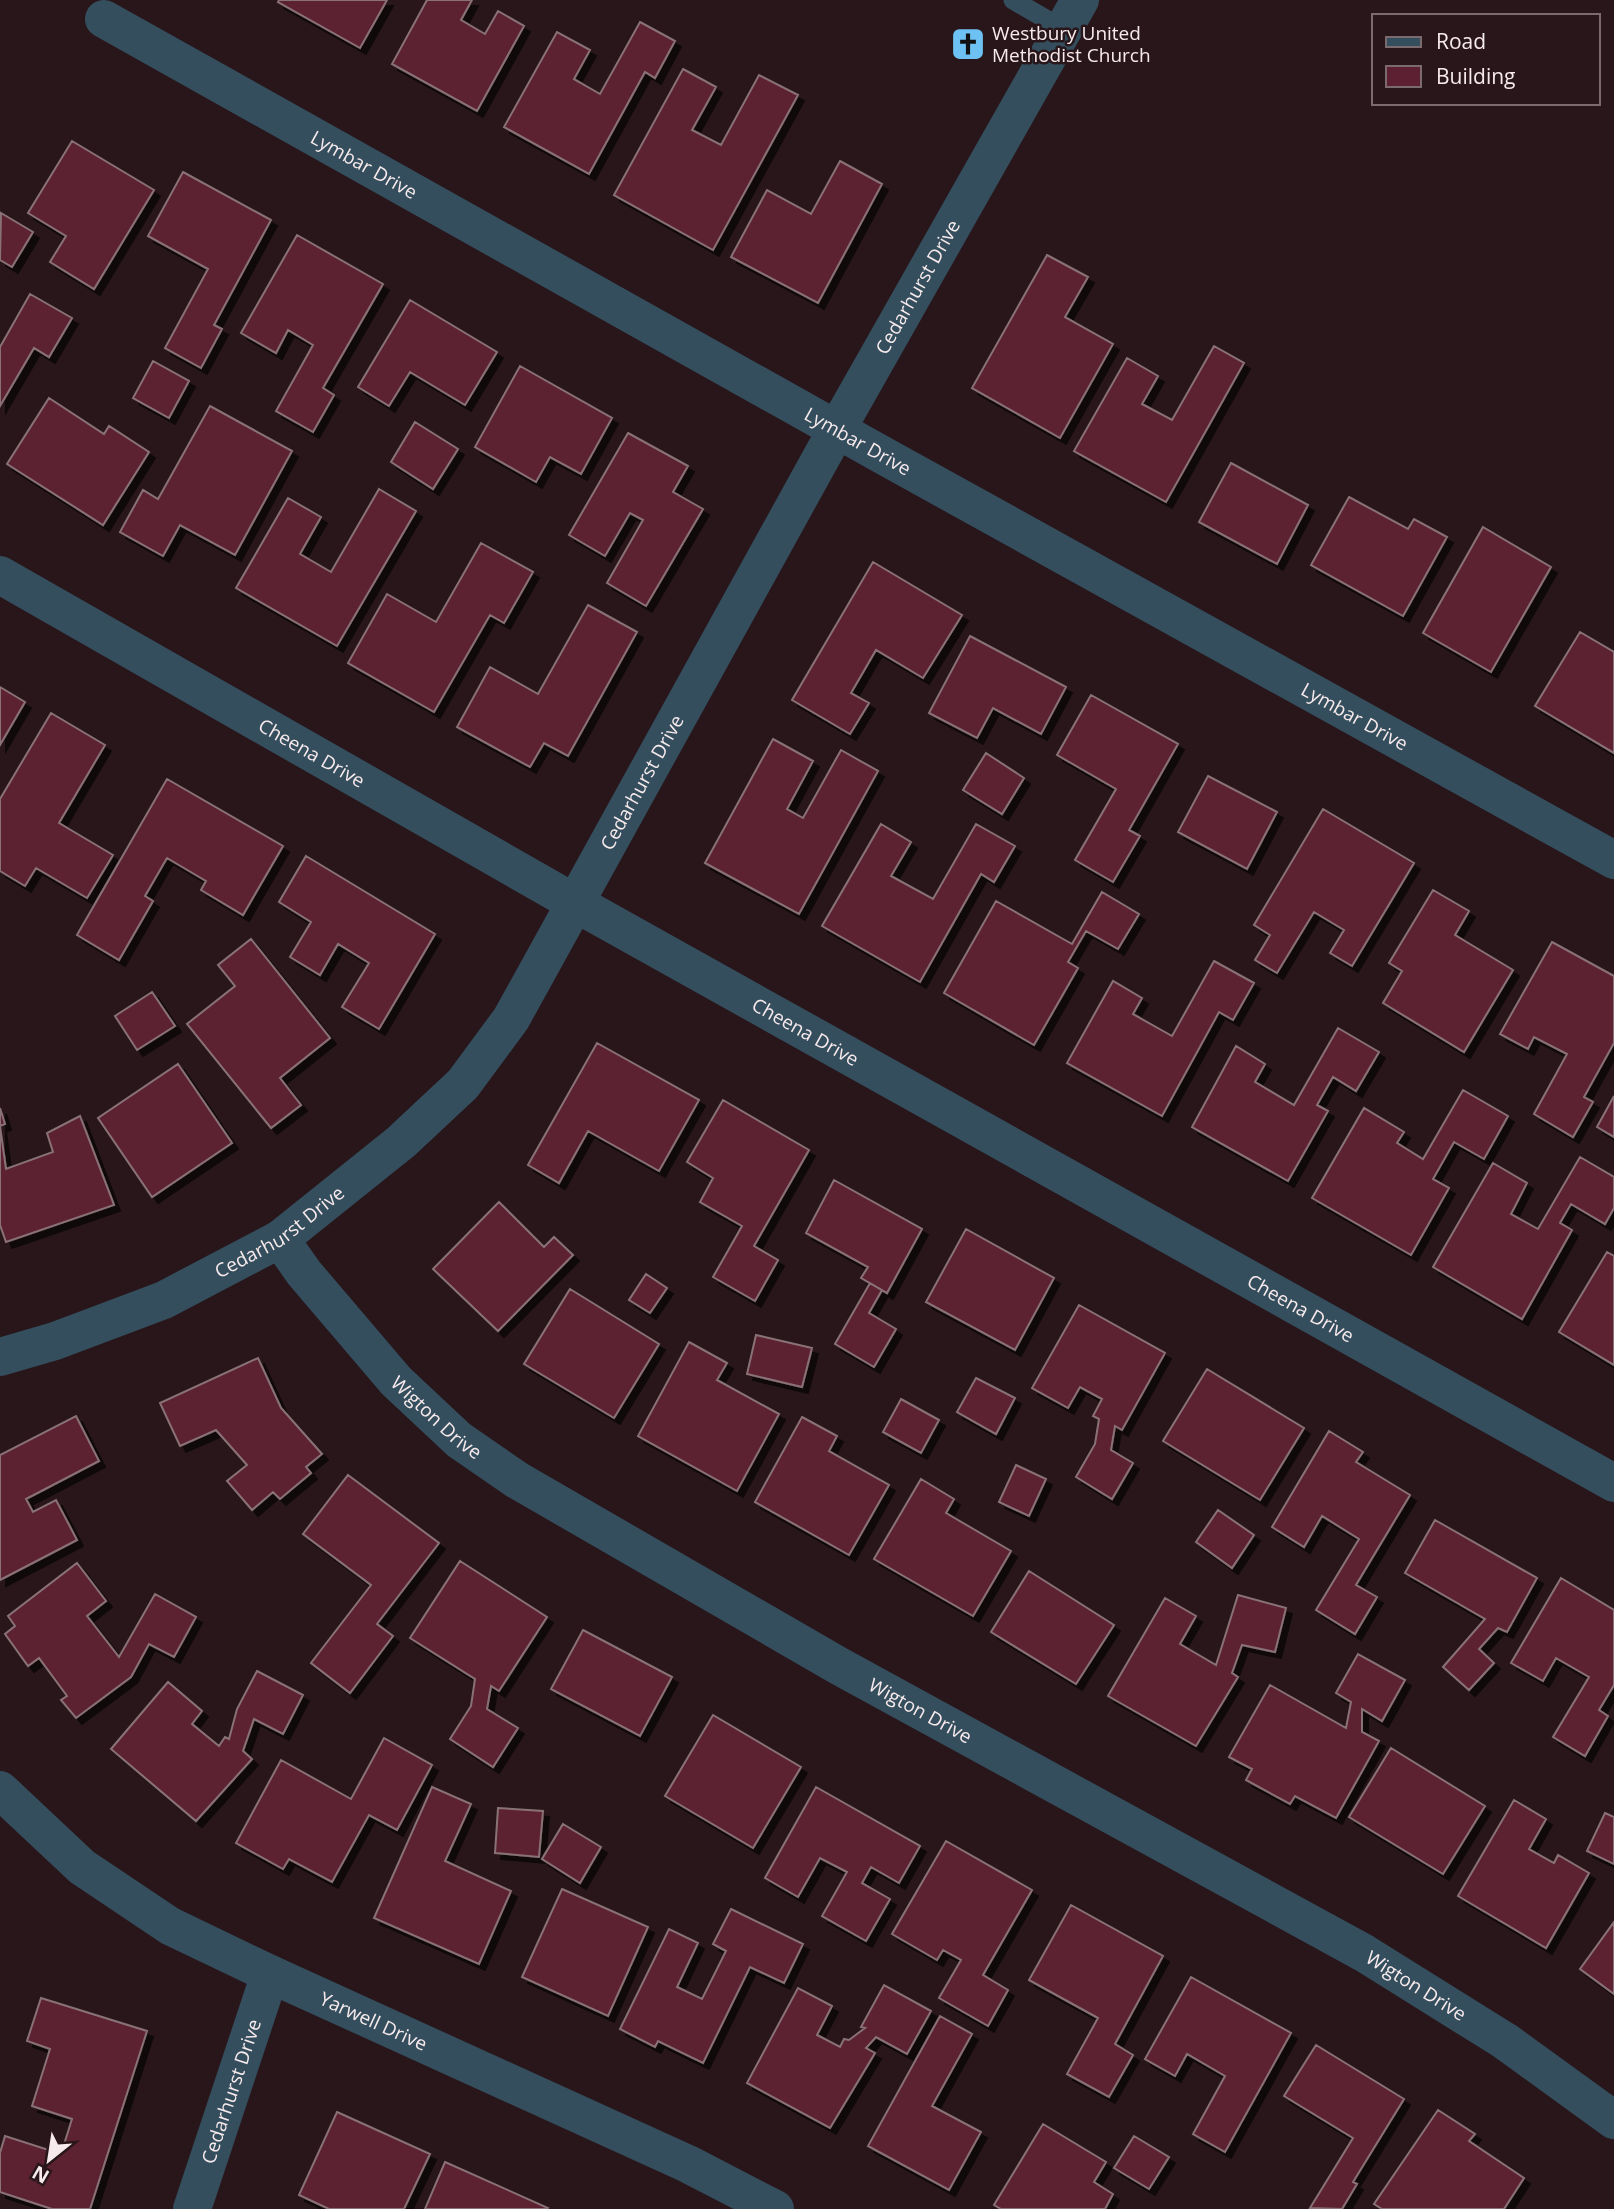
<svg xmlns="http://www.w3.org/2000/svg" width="1614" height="2209" font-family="'Open Sans',sans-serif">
<defs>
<filter id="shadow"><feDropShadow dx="6" dy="6" stdDeviation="0" flood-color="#0009"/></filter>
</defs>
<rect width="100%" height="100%" fill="#28161a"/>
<path fill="#5d2033" stroke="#897277" stroke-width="2" filter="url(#shadow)" d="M279,0h108l-27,48 -82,-46z
M427,0h45l-11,20 24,14 13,-23 26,15 -47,85 -85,-47z
M640,22l35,19 -20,37 -10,-6 -56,102 -85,-47 53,-95 33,18 -16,29 26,15z
M683,69l33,18 -24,43 29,15 38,-70 39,20 -85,155 -99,-55z
M72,141l82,49 -60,99 -44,-27 16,-26 -38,-23z
M840,161l42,23 -64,119 -87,-46 36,-67 44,24z
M183,172l88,48 -57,105 8,4 -21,39 -36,-20 43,-79 -60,-33z
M1,213l32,19 -21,35 -12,-7z
M297,235l86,49 -60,104 11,7 -21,37 -37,-21 37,-66 -25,-15 -12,23 -35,-20z
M1047,255l41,22 -23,40 48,27 -53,94 -88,-50z
M30,294l42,24 -23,39 -15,-9 -34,58v-59z
M410,300l87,52 -32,53 -55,-33 -21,34 -31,-19z
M1214,346l30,17 -78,139 -92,-51 53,-93 31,18 -16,28 30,16z
M153,361l36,20 -20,37 -36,-20z
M520,366l92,52 -31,56 -31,-17 -14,25 -61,-35z
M49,398l55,36 5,-8 40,26 -46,73 -96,-61z
M210,406l82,45 -57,104 -55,-30 -17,31 -43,-24 23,-42 15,9z
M415,422l43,27 -25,40 -42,-27z
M628,433l60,33 -15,26 30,17 -57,97 -39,-23 36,-63 -13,-7 -25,43 -36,-21z
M1231,463l77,42 -31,59 -78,-42z
M379,489l37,22 -79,135 -101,-58 52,-90 33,19 -21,37 31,18z
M1349,497l59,32 6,-10 33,18 -44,79 -92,-51z
M1483,527l68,40 -60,105 -68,-39z
M481,543l52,29 -29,51 -14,-8 -56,97 -86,-49 39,-69 49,28z
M873,562l89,53 -39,63 -47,-28 -25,43 18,10 -19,31 -58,-34z
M588,605l49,27 -69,124 -24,-13 -14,24 -73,-40 33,-60 48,27z
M1580,632l34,20v101l-79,-47z
M970,636l96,51 -25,47 -48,-26 -16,30 -48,-25z
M0,687l25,15 -25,43z
M1091,695l87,49 -49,86 11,6 -27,46 -38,-22 41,-71 -59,-34z
M51,713l54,32 -46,78 54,32 -26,43 -51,-30 -11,18 -25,-15v-72z
M773,739l40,22 -26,48 16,9 38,-68 37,21 -79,143 -94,-51z
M986,753l38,25 -22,36 -39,-24z
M1208,776l69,36 -30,57 -69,-37z
M167,779l116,67 -40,69 -42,-25 5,-9 -39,-23 -22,38 8,5 -34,59 -42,-25z
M1323,809l91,54 -62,103 -22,-13 14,-23 -30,-18 -37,61 -22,-13 15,-25 -16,-10z
M881,824l30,18 -20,34 42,23 43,-75 39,22 -21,36 -13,-8 -61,108 -98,-56z
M306,856l129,78 -56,95 -37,-22 27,-44 -31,-19 -18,31 -30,-18 21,-35 -32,-20z
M1433,890l36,21 -14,24 58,35 -49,82 -81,-49 19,-32 -13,-8z
M1102,892l37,22 -21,35 -32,-18 -18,31 10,6 -44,77 -90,-52 52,-92 76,43z
M251,939l79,99 -50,40 21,27 -30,23 -84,-104 48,-38 -17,-21z
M1552,942l62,34v67l-30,54 9,5 -20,35 -39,-23 33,-60 -33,-17 -6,12 -28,-15z
M1214,961l40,22 -21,37 -14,-8 -57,104 -95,-53 46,-82 29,17 -9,16 39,22z
M152,992l23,34 -38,24 -22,-34z
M1338,1028l41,24 -23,39 -23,-14 -16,28 11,6 -40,70 -96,-54 44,-81 29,18 -10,18 39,23z
M597,1043l102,57 -40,71 -71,-40 -29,52 -31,-18z
M178,1064l54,79 -80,54 -54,-79z
M1463,1090l45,26 -24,43 -30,-17 -21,37 16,9 -38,67 -99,-57 52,-90 40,24 -7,11 26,16z
M1614,1096v41l-17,-10z
M723,1100l86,50 -55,96 24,14 -23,41 -42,-24 29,-51 -42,-24 13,-24 -26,-16z
M0,1108l5,16 -5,2 6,43 47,-17 -6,-19 33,-17 34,89 -108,37 -6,-17z
M1580,1157l34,20v31l-9,16 -34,-20 -11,19 12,7 -50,89 -89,-52 60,-104 34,20 -16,31 27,15z
M834,1180l88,49 -35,64 -26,-15 7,-11 -62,-34z
M499,1202l45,45 10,-10 19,18 -75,76 -65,-62z
M966,1229l88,49 -39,72 -89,-48z
M1607,1252l7,4v109l-55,-33z
M646,1274l21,14 -17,25 -21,-13z
M870,1283l12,7 -13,23 27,16 -22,38 -39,-23z
M570,1289l89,55 -45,74 -90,-54z
M1079,1305l86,48 -43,77 -7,-4 -4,24 22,13 -21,36 -36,-22 19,-33 4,-25 -6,-3 9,-17 -22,-12 -12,21 -36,-20z
M756,1335l56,13 -10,39 -55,-13z
M689,1342l38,21 -10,17 62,34 -42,77 -99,-55z
M258,1358l23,50 41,46 -16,13 5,6 -31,26 -7,-7 -21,18 -25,-29 20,-16 -31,-35 -36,16 -20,-43z
M1207,1369l97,59 -44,72 -97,-59z
M976,1378l39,20 -19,36 -39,-22z
M901,1399l38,21 -18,33 -38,-21z
M76,1416l23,45 -73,38 7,13 23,-12 21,40 -77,40v-125z
M802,1417l35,19 -8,15 60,34 -40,70 -94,-53z
M1329,1431l34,21 -7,10 54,33 -54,90 21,12 -22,37 -39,-24 43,-71 -37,-23 -18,31 -32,-20z
M1016,1465l30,14 -17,37 -30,-14z
M348,1475l91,68 -62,81 16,12 -43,57 -39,-30 60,-78 -68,-51z
M921,1479l33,20 -8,14 65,38 -38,65 -99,-57z
M1218,1510l36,25 -22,33 -36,-26z
M1435,1520l102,58 -30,54 -9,-4 -19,21 15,14 -25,27 -26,-23 42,-48 -80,-46z
M460,1561l87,56 -48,74 -8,-5 -4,23 31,19 -25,39 -43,-28 21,-33 4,-27 -65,-41z
M77,1563l29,38 -19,15 32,41 36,-63 41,23 -22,40 -25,-13 -18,33 -55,41 -15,-18 6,-4 -28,-38 -11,8 -23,-32 10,-8 -7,-10z
M1029,1571l85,54 -38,59 -85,-52z
M1561,1578l53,32v75l-15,25 9,6 -23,40 -32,-19 36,-60 -33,-19 -13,23 -32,-18z
M1238,1595l48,13 -11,44 -33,-7 -10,28 6,4 -42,69 -88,-50 57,-98 31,18 -16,28 36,21z
M583,1630l89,47 -32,59 -89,-47z
M1358,1654l47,26 -23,41 -20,-12v23l17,9 -43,77 -41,-22 -5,8 -44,-24 6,-11 -23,-12 41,-72 76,43 5,-26 -15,-9z
M257,1671l46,24 -20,39 -29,-15 -11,32 9,8 -56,62 -85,-72 57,-67 34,29 -10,13 27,22 6,-9 4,2 8,-30z
M713,1715l88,52 -48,81 -88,-52z
M384,1738l48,27 -35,65 -28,-15 -37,67 -43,-23 -6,10 -47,-26 45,-83 70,39z
M1391,1748l94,58 -42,68 -94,-57z
M432,1787l39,17 -26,57 66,30 -32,73 -105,-46z
M816,1787l104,59 -21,37 -28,-16 -9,16 28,16 -24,42 -44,-25 25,-44 -27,-14 -22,39 -33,-19z
M1514,1800l32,19 -17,30 25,14 4,-8 31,18 -43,75 -88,-52z
M498,1808l45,3 -4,46 -44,-4z
M1605,1813l9,4v47l-27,-13z
M563,1824l38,23 -21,36 -38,-24z
M946,1841l86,49 -49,85 25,15 -20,36 -49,-28 22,-38 -18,-10 -6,10 -45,-26z
M562,1889l86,38 -40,89 -86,-39z
M1071,1905l92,51 -48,88 18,11 -24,42 -42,-23 31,-56 -69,-38z
M731,1909l72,35 -19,39 -34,-16 -47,96 -45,-22 -3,6 -35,-18 49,-100 29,14 -21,44 25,12 24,-48 -13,-7z
M1614,1922v72l-34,-25z
M1191,1977l100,56 -66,119 -32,-18 32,-58 -38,-22 -12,22 -30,-17z
M884,1985l47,26 -24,43 -31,-17 -10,11 9,5 -45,75 -83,-45 51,-95 34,18 -15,29 23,12 4,-8 5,1 16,-12 -4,-1z
M41,1998l106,33 -57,178h-38l-52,-17v-39l5,-17 56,18 11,-35 -40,-13 18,-57 -23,-8z
M940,2016l32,18 -40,72 49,26 -32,58 -81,-44z
M1316,2045l88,54 -51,83 4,2 -15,25 -32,-1 43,-70 -69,-42z
M1438,2110l37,24 -6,7 55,37 -20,31h-122l-8,-5z
M337,2112l93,42 -26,55h-75l-30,-14z
M1043,2124l63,38 -12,20 19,12 -8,15h-104l-7,-4z
M1134,2136l35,21 -20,32 -35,-21z
M445,2162l103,46 -1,1h-122z"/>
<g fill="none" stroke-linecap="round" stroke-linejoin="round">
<path stroke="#344e5d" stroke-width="19" d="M1013,0l50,29"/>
<g stroke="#344e5d" stroke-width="38">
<path id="s1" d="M104,19l773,433 737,408"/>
<path id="s2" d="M0,575l575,328 1039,580"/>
<path id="s3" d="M280,1239l24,34 92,108 63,59 58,40 322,186 525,287 141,88 109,79"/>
<path id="s4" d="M0,1357l55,-16 109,-41 116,-61 121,-97 62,-58 48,-65 326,-590 243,-429"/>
<path id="s5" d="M0,1790l82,77 88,59 100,48 418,190 87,45"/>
<path id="s6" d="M192,2209l78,-235"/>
</g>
</g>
<defs>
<g id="church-square" transform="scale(1.75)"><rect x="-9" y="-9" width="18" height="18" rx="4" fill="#6ec2f3" stroke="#28161a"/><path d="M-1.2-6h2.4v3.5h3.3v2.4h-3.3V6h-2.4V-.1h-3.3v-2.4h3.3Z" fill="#111"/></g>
</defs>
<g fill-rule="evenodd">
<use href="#church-square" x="968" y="44"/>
</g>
<g text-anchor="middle" stroke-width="5" stroke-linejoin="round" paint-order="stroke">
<g font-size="19" fill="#f7eaec" stroke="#28161a" text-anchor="start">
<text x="992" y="40">Westbury United<tspan x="992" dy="22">Methodist Church</tspan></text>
</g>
<g font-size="19" fill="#f7eaec" stroke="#28161a">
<text dy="7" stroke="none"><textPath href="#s1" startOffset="298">Lymbar Drive</textPath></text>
<text dy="7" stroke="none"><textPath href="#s4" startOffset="1463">Cedarhurst Drive</textPath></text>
<text dy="7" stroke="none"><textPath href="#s1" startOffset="864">Lymbar Drive</textPath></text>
<text dy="7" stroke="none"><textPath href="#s1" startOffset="1432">Lymbar Drive</textPath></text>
<text dy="7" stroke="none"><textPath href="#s2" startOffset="359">Cheena Drive</textPath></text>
<text dy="7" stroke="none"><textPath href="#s4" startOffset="896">Cedarhurst Drive</textPath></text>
<text dy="7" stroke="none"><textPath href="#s2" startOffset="926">Cheena Drive</textPath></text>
<text dy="7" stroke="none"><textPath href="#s4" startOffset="308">Cedarhurst Drive</textPath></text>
<text dy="7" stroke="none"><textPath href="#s2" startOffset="1493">Cheena Drive</textPath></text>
<text dy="7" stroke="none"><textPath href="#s3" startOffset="238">Wigton Drive</textPath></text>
<text dy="7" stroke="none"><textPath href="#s3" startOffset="805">Wigton Drive</textPath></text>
<text dy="7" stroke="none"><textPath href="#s3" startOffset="1372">Wigton Drive</textPath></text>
<text dy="7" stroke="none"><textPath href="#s5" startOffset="443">Yarwell Drive</textPath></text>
<text dy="7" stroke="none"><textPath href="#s6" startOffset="124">Cedarhurst Drive</textPath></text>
</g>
</g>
<rect x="1372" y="14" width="228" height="91" fill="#28161a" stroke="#7b6b6e" stroke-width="2"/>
<rect x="1386" y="37" width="35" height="10" fill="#344e5d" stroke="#7b6b6e" stroke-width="2"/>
<text x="1436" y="49" font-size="21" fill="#f7eaec">Road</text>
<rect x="1386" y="66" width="35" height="21" fill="#5d2033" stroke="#7b6b6e" stroke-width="2"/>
<text x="1436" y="84" font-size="21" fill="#f7eaec">Building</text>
<g transform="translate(49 2160) rotate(210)" stroke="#28161a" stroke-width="5" paint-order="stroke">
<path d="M0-5L12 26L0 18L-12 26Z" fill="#f7eaec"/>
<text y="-10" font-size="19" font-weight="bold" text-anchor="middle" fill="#f7eaec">N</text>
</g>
</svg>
